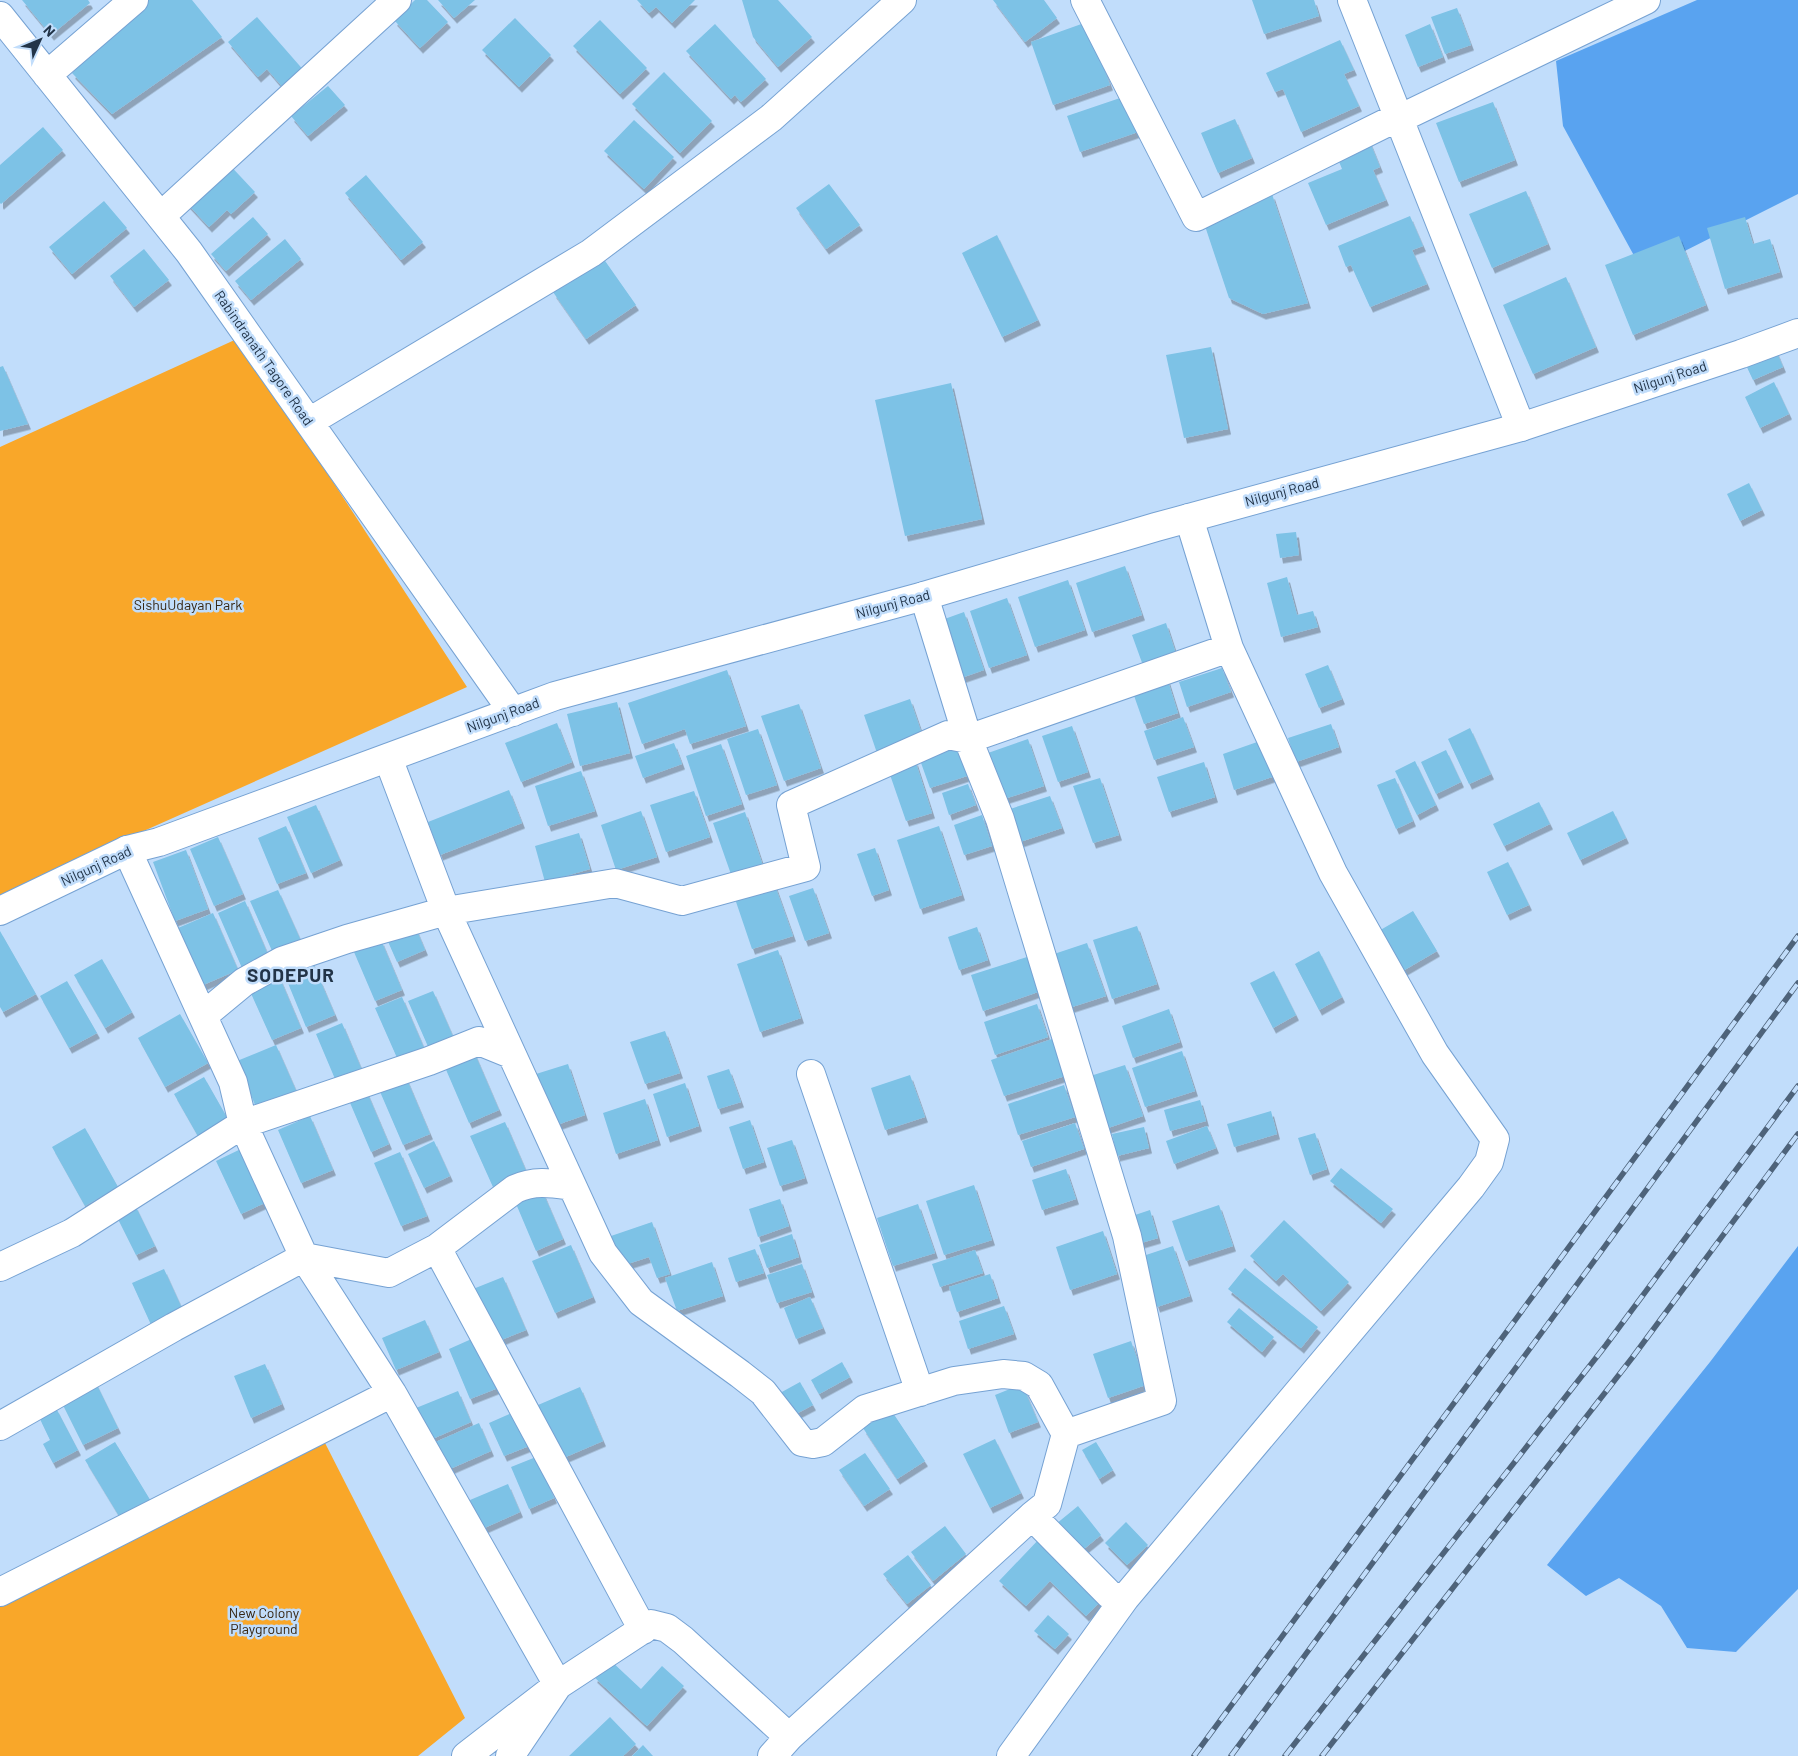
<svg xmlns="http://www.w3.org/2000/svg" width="1798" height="1756" font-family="Barlow,sans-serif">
<defs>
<filter id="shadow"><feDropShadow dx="3" dy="5.5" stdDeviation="0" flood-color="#0004"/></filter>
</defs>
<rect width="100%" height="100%" fill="#c1ddfb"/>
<path fill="#f9a729" d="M239,338l228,349 -467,208v-448z
M324,1441l141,277 -47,38h-418v-157z"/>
<path fill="#59a3f0" d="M1697,0h101v194l-155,78 -80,-146 -7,-65z
M1798,1246v343l-62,63 -49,-4 -26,-42 -42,-28 -33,18 -39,-31 163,-203z"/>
<path fill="#7dc2e6" filter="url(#shadow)" d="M22,0h66l2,3 -39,32z
M147,0h45l30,37 -110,77 -40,-41z
M415,0h12l21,22 -28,26 -26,-28z
M438,0h37l-21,18z
M637,0h58l-23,23 -16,-16 -7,6z
M742,0h36l34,37 -34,30 -25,-30z
M993,0h51l13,18 -32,24z
M1252,0h62l5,16 -55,18z
M1457,8l14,37 -26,9 -14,-37z
M257,17l49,56 -20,18 -19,-22 -9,8 -30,-35z
M515,18l36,37 -32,32 -37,-37z
M600,20l47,48 -27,26 -47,-48z
M1087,22l23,63 -57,20 -22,-63z
M715,24l51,55 -25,23 -6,-7 -4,4 -45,-48z
M1430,24l13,33 -25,10 -13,-32z
M1340,40l14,30 -10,4 15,32 -58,26 -18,-43 -8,3 -9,-19z
M664,72l48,49 -32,32 -48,-49z
M328,86l17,19 -37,31 -17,-20z
M1126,96l12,36 -58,20 -13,-36z
M1493,102l22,58 -56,22 -23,-59z
M1235,119l17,39 -34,15 -17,-40z
M634,120l40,37 -30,32 -40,-38z
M43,127l20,23 -62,54 -1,-1v-38z
M1369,140l11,27 -7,3 13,30 -60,25 -18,-42 34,-14 -6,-15z
M225,160l30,32 -24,22 -4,-4 -18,17 -26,-28z
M366,175l57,67 -22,18 -56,-67z
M829,184l31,41 -34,24 -30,-41z
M1526,191l22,53 -56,24 -23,-54z
M1272,194l36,109 -45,11 -34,-16 -27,-81z
M104,201l23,27 -55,46 -23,-27z
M1410,216l13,30 -11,4 15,34 -57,23 -19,-42 -5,2 -8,-21z
M253,217l15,17 -42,37 -15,-17z
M1745,217l8,27 17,-5 10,33 -55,17 -18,-61z
M997,235l41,85 -36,17 -40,-84z
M1679,236l27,69 -73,30 -28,-70z
M285,239l16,20 -50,41 -16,-19z
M144,249l25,31 -35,27 -24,-31z
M603,258l33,47 -50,34 -33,-47z
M1566,277l30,70 -63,27 -30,-69z
M1211,347l17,82 -44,9 -18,-83z
M1775,348l8,19 -30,13 -8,-17z
M3,366l25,58 -28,7v-64z
M1774,382l15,32 -29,14 -15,-31z
M951,383l31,136 -77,17 -30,-136z
M1749,483l13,27 -22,11 -13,-27z
M1296,532l3,23 -19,3 -4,-24z
M1125,566l17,49 -50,17 -16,-49z
M1287,577l10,38 16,-4 5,16 -37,10 -14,-54z
M1068,580l17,50 -50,17 -17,-50z
M1007,598l20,57 -38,13 -19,-57z
M964,612l20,58 -26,9 -19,-58z
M1166,623l12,37 -33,11 -13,-36z
M1328,665l14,34 -23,9 -14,-34z
M1222,668l9,24 -44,15 -8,-25z
M727,670l19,56 -56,18 -5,-15 -43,15 -14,-41z
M1167,678l11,35 -34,11 -12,-34z
M910,699l14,41 -46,16 -14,-41z
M617,702l13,51 -50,13 -13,-52z
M799,704l22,64 -37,13 -23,-65z
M1183,717l11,30 -40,13 -10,-29z
M557,723l15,39 -51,20 -16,-39z
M1331,724l8,23 -43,15 -8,-24z
M1072,726l16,46 -30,10 -16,-46z
M1470,728l21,46 -22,10 -21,-45z
M758,729l19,56 -31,10 -19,-56z
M1028,739l16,47 -40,13 -16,-46z
M1260,741l12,36 -38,13 -11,-36z
M674,743l8,21 -39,14 -8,-22z
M721,744l21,60 -36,12 -20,-60z
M960,747l10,28 -40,13 -10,-28z
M1446,750l15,32 -25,12 -15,-32z
M915,760l17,53 -26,8 -18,-52z
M1415,761l21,44 -19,10 -22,-44z
M1204,762l11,35 -46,15 -12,-35z
M581,771l14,40 -47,15 -13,-40z
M1100,778l19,57 -26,8 -20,-57z
M1395,778l18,43 -17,8 -19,-44z
M968,784l8,21 -27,10 -7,-22z
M509,790l13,33 -82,32 -12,-33z
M694,791l16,46 -44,15 -16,-47z
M1050,796l12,32 -42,14 -10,-33z
M1539,802l11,22 -46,22 -11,-22z
M316,805l24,55 -29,13 -24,-56z
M641,811l16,46 -41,13 -15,-45z
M1613,811l13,27 -46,22 -13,-27z
M745,812l19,57 -31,11 -20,-57z
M982,815l10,31 -28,9 -10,-30z
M286,826l20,47 -29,11 -19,-46z
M939,826l23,69 -42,14 -23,-69z
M579,833l11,36 -45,13 -10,-36z
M218,837l25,57 -29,12 -24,-57z
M875,848l14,42 -17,6 -15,-42z
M186,850l22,59 -33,12 -22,-59z
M1508,862l21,43 -22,10 -20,-43z
M773,880l20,56 -41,13 -19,-56z
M813,888l16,45 -24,8 -16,-45z
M278,890l23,51 -28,12 -23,-52z
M245,901l24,56 -27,11 -24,-55z
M1413,911l24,40 -36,21 -24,-40z
M213,913l25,57 -35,15 -25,-57z
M414,924l11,26 -28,12 -11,-25z
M1137,926l20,58 -45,15 -19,-59z
M977,927l11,33 -29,10 -11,-33z
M0,931l36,63 -33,18 -3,-5z
M381,940l21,50 -27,11 -21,-49z
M1087,943l19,53 -37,12 -18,-53z
M778,950l23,68 -41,14 -23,-68z
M1319,951l23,46 -23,13 -24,-46z
M1027,957l11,35 -55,19 -12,-36z
M102,959l30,53 -27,16 -31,-53z
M311,959l24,56 -29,12 -23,-56z
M1274,971l22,44 -23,13 -23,-45z
M279,976l22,52 -29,12 -23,-51z
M67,981l30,52 -28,15 -29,-52z
M433,991l22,50 -25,10 -22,-50z
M402,997l22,51 -26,12 -23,-52z
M1037,1004l11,33 -53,18 -11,-33z
M1169,1009l11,33 -47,16 -11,-32z
M180,1014l28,49 -43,24 -27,-49z
M342,1023l22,52 -26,11 -22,-52z
M665,1031l15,42 -35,11 -15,-42z
M1052,1039l13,37 -61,20 -13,-36z
M276,1045l22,50 -40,17 -21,-51z
M1182,1051l13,40 -50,16 -13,-39z
M474,1052l25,58 -30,13 -25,-58z
M568,1064l17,51 -31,11 -18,-52z
M1125,1065l18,51 -41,14 -18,-52z
M729,1069l12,33 -23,7 -11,-33z
M405,1075l25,59 -27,11 -25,-58z
M910,1075l15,42 -40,13 -14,-42z
M204,1077l25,44 -30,17 -25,-44z
M685,1083l14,43 -32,11 -14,-43z
M1064,1085l11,32 -57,18 -10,-31z
M366,1090l23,54 -18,8 -23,-54z
M645,1099l13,41 -42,14 -13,-41z
M1200,1100l6,21 -36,10 -6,-21z
M1271,1111l6,23 -43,13 -7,-23z
M310,1116l23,54 -32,13 -23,-53z
M750,1120l14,42 -21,7 -14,-42z
M505,1122l22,51 -34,14 -23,-51z
M1075,1123l9,26 -53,18 -9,-26z
M1207,1126l9,22 -42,16 -8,-23z
M1144,1127l5,21 -32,8 -5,-22z
M85,1128l33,59 -33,19 -33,-59z
M1315,1133l12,36 -17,6 -12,-37z
M792,1140l13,38 -25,8 -13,-38z
M434,1141l16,35 -26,12 -16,-34z
M245,1147l26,53 -30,14 -25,-53z
M400,1152l27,64 -26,10 -27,-63z
M1341,1168l52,41 -12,14 -51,-42z
M1066,1169l10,30 -34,11 -10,-30z
M974,1185l18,55 -48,15 -18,-54z
M541,1188l22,51 -27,12 -22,-52z
M780,1199l9,27 -31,11 -9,-28z
M918,1204l17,49 -42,13 -16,-48z
M135,1205l20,41 -19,9 -20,-40z
M1219,1205l14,41 -47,15 -14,-40z
M1150,1210l8,28 -17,5 -9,-27z
M1284,1220l65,62 -28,29 -38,-37 -7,7 -26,-25z
M652,1222l18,52 -13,4 -8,-21 -28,9 -10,-30z
M1103,1231l14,43 -47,16 -14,-43z
M792,1234l7,23 -32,11 -8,-23z
M571,1245l22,52 -38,16 -23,-52z
M1173,1246l17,50 -33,11 -17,-50z
M755,1249l9,24 -28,9 -8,-24z
M975,1250l8,23 -43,14 -8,-23z
M712,1262l11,34 -46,15 -12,-33z
M802,1264l10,28 -35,11 -10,-28z
M1245,1268l73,59 -17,21 -73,-59z
M164,1269l21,46 -32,14 -21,-46z
M990,1274l8,24 -41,14 -8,-25z
M503,1277l23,53 -30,12 -23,-53z
M810,1297l13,31 -27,11 -12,-31z
M1004,1306l10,28 -46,15 -9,-28z
M1239,1308l35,29 -12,15 -35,-30z
M425,1320l14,32 -43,18 -14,-32z
M476,1337l22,51 -28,11 -21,-50z
M1131,1341l15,44 -38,13 -15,-44z
M842,1362l8,15 -31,17 -8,-14z
M265,1364l17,40 -31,14 -17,-42z
M95,1381l23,47 -35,17 -23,-46z
M800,1382l13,23 -21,11 -12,-23z
M1022,1384l16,38 -29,11 -14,-38z
M580,1387l23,54 -42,18 -23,-54z
M458,1391l13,31 -41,18 -14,-32z
M56,1408l22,42 -25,13 -10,-19 7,-4 -11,-23z
M891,1410l34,51 -28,18 -34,-51z
M514,1412l15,34 -25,10 -15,-33z
M479,1423l12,28 -48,21 -12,-28z
M995,1439l26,54 -31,15 -27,-54z
M115,1442l37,61 -30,18 -37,-61z
M1096,1442l17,28 -14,9 -17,-29z
M865,1453l25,36 -26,17 -25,-36z
M536,1457l18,41 -25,11 -18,-42z
M508,1484l12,28 -38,17 -12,-29z
M1078,1506l23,29 -22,18 -23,-29z
M1126,1522l22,23 -21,20 -22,-22z
M945,1526l21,28 -33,27 -22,-29z
M1041,1537l63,61 -18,18 -36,-35 -24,25 -27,-25z
M908,1555l23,30 -24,19 -24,-30z
M1048,1615l21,19 -14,15 -21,-18z
M610,1660l31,29 21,-23 22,20 -37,40 -53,-49z
M610,1717l26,27 -13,12h-54z
M643,1745l10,11h-21z"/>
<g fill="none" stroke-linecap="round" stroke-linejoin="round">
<g stroke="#76a2d3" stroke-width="30">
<path id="street" d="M1085,0l111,217 202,-100 3,1 245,-118
M1352,0l169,427
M0,16l189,236 324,460
M47,75l87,-75
M161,216l236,-216
M309,422l282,-169 180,-135 131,-118
M924,596l44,143 32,80 127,417 35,165 -96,33 -19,70 -15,12
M388,758l58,153 157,342 38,49 99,72 23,18 39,50 11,2 10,-2 42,-33 89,-28 49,-7 21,2 15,9 27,49
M127,850l106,232 10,42 61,133 88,136 166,292 -48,71
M202,1013l2,2 40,-33 38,-21 65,-22 99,-28 169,-28 67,18 124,-34 -15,-62 157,-70 20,4 261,-91
M811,1074l109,318
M437,1248l206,382
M0,1267l72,-34 171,-109 186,-63 50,-20 32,13
M0,1426l174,-99 130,-70 85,16 48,-25 78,-59c20,-9 36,-6 57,-3
M0,1592l392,-199
M466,1756l92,-71 93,-61 16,4 16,12 106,97
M772,1756l17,-19 243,-221 78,79 15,3
M1011,1756l114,-158 346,-411 18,-25 6,-23 -60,-85 -102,-181 -104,-225 -40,-130"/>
</g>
<g stroke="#76a2d3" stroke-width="30">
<path id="secondary" d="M0,911l127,-61 32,-8 396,-146 369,-100 232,-69 365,-100 220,-73 57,-21"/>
</g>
<use href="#street" stroke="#fff" stroke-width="28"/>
<use href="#secondary" stroke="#fff" stroke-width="28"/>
<g stroke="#4e637a" stroke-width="5.5">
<path id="rail" d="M1194,1756l604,-820
M1231,1756l567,-773
M1285,1756l321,-411 192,-259
M1322,1756l310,-398 166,-224"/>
</g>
<use href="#rail" stroke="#c1ddfb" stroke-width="4" stroke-dasharray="11" stroke-linecap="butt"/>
</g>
<g text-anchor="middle" stroke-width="5" stroke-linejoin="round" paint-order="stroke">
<g font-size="14" fill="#223448" stroke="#c1ddfb">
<text transform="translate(264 358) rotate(55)" y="5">Rabindranath Tagore Road</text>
<text transform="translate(1670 377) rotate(-18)" y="5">Nilgunj Road</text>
<text transform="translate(1282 492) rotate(-15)" y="5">Nilgunj Road</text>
<text transform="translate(893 604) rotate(-15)" y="5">Nilgunj Road</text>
<text transform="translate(503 715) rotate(-20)" y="5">Nilgunj Road</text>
<text transform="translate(96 866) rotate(-25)" y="5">Nilgunj Road</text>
</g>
<g font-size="14" fill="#362612" stroke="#c1ddfb">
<text x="188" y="610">SishuUdayan Park</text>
<text x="264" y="1618">New Colony<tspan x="264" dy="16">Playground</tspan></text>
</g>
<g font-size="19" font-weight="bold" letter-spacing="1" fill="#223448" stroke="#c1ddfb">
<text x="291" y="982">SODEPUR</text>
</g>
</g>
<g transform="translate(40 40) rotate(46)" stroke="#c1ddfb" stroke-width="4" paint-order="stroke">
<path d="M0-4L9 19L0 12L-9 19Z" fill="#223448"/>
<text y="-8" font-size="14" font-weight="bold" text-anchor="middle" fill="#223448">N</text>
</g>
</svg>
